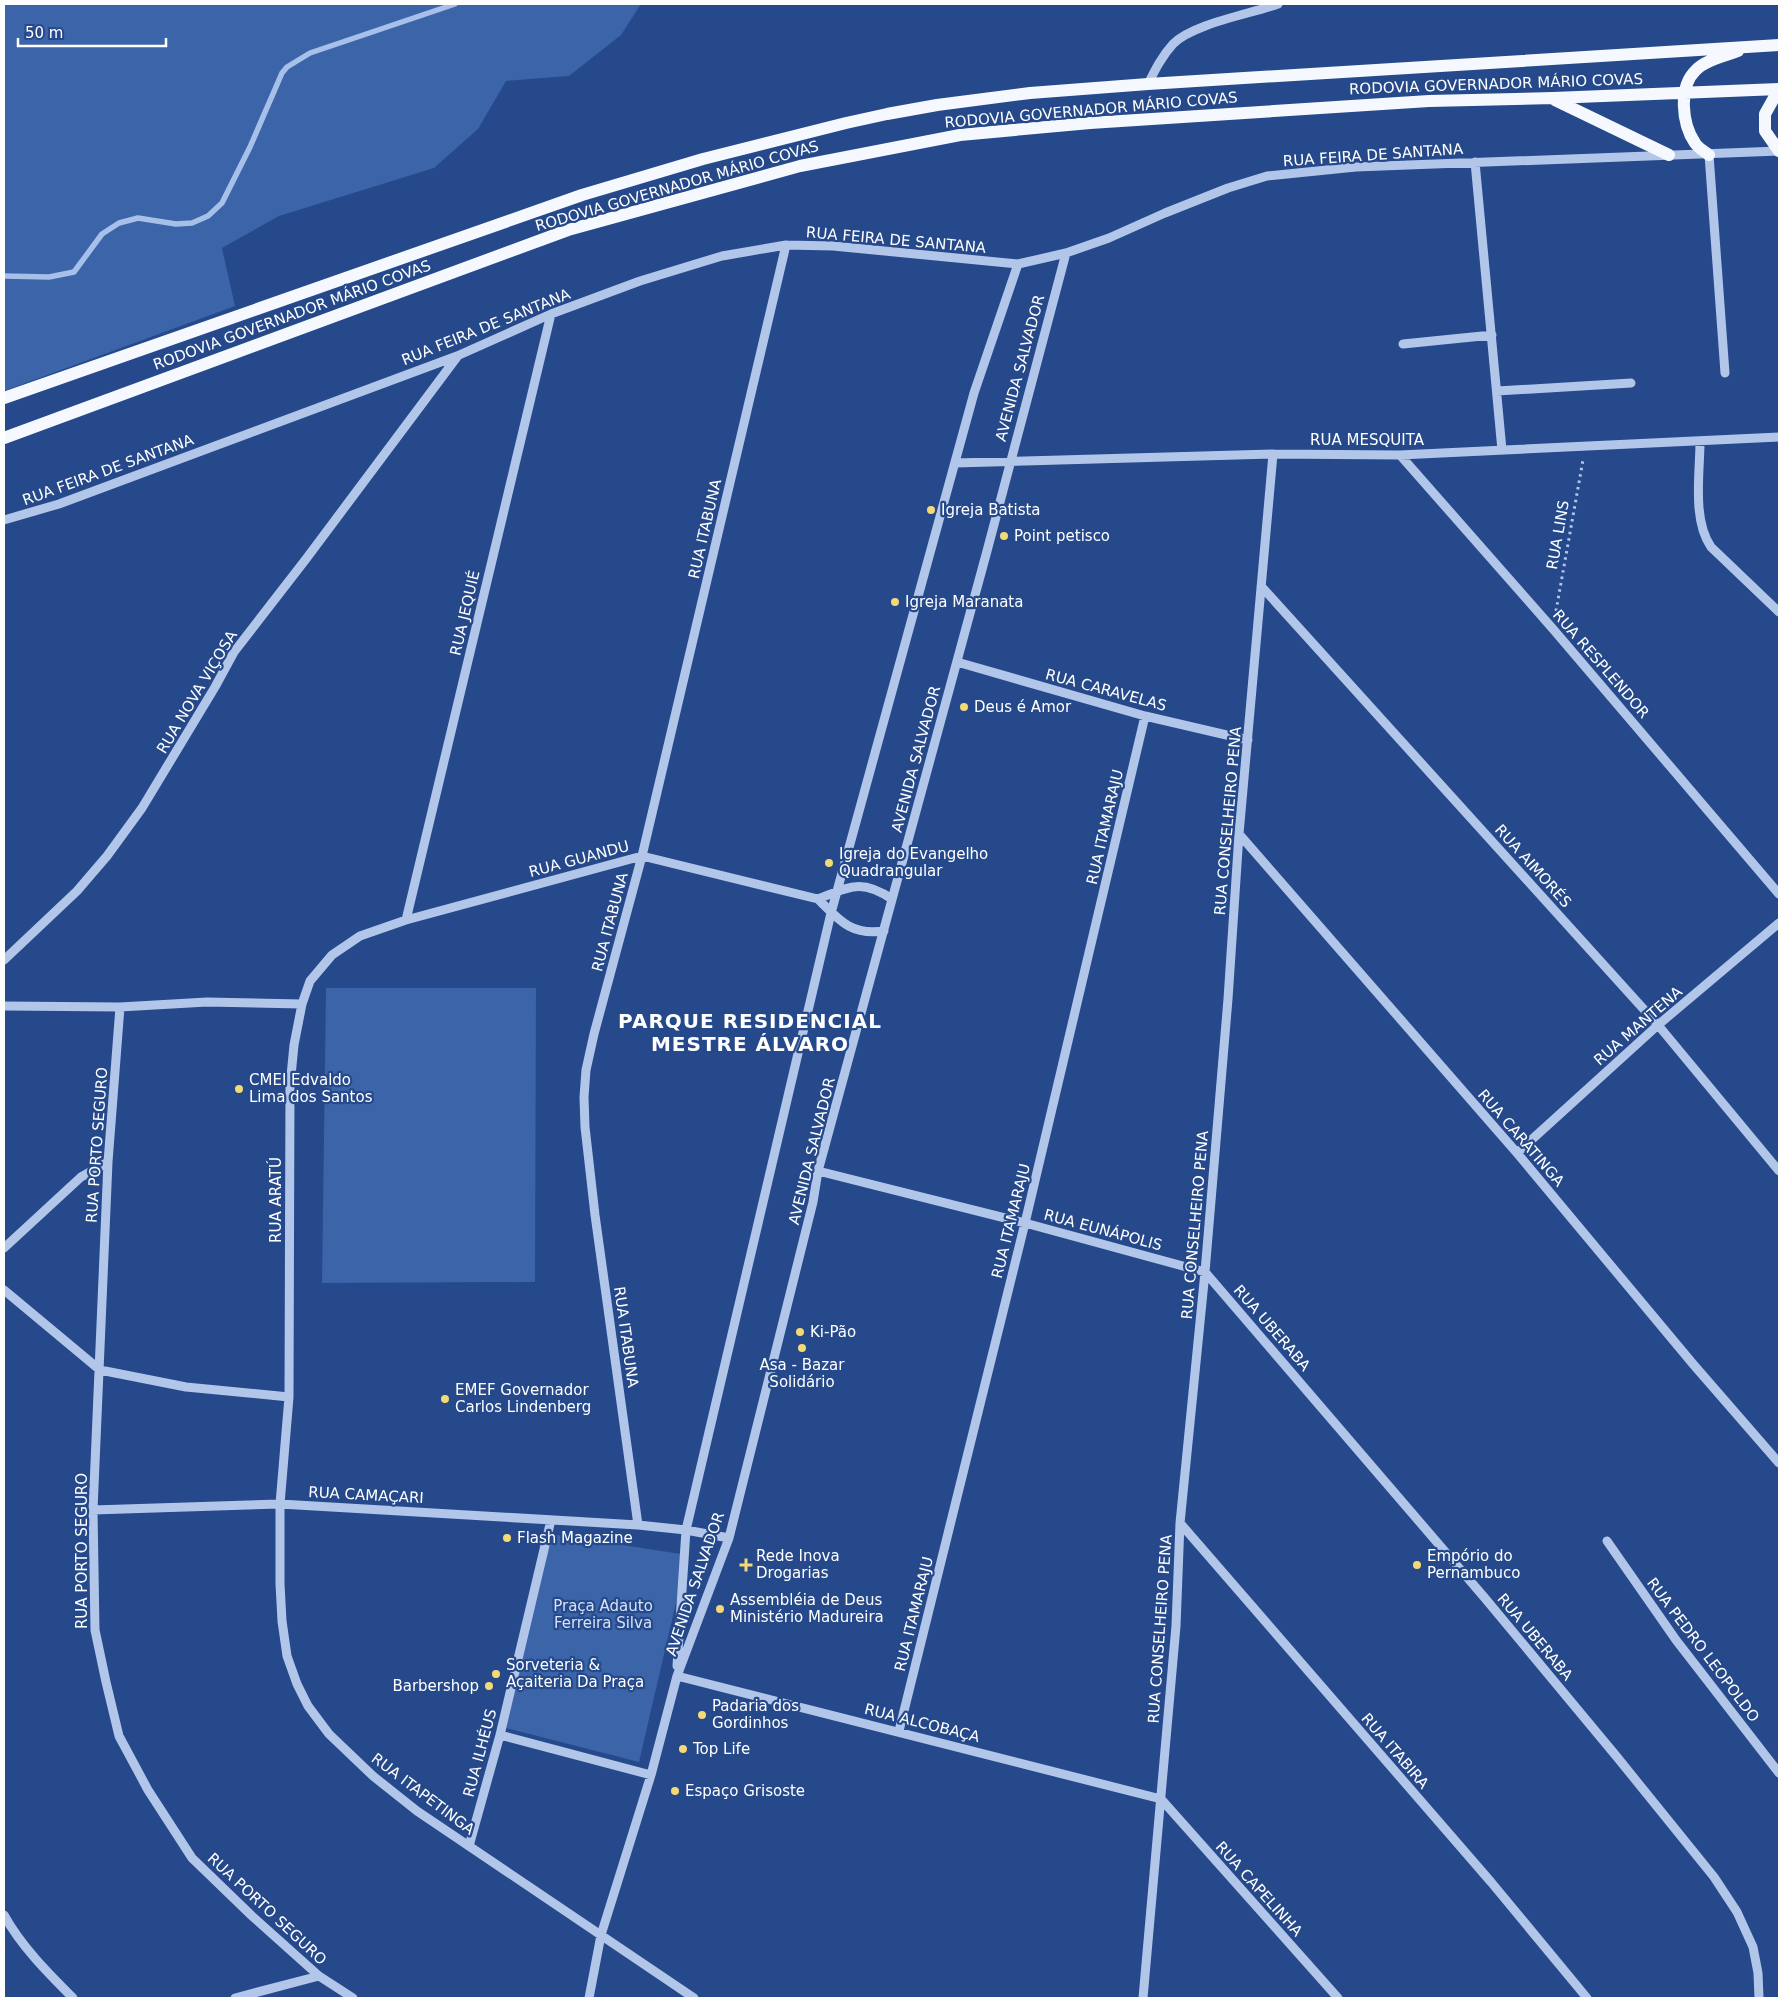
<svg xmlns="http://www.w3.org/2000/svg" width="1783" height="2002" font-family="'DejaVu Sans',sans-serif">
<rect width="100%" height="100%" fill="#25498a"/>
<path fill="#3c64a8" d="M4,4h637l-20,31 -52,41 -63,5 -28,48 -44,39 -155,48 -57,32 13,58 -231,85z
M326,988h210l-1,294 -213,1z
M551,1534l130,20 1,23 -43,185 -133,-34z"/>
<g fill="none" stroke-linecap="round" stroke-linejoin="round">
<path stroke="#a6c0ea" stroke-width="5.5" d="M4,276l45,1 25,-5 28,-38 17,-11 19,-5 38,6 16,-1 16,-7 14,-13 28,-56 32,-74 5,-6 23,-14 145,-49"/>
<path stroke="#b2c6ea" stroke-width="3" stroke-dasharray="2.5 4" stroke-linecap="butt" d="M1556,611l27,-151"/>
<path stroke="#b2c6ea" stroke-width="9" d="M1148,84c7,-14 14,-28 25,-40 19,-20 77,-30 105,-40
M1709,155l16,218
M1475,162l27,288
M1403,344l89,-9
M1497,391l134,-8
M1700,441c0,33 -8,78 11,106l68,65
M1400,455l153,174 226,265
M955,463l318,-9 127,1 379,-18
M4,520l55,-16 398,-148 94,-42 89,-33 82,-25 64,-11 47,1 185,18 48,-11 43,-15 56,-25 63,-25 39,-12 89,-9 423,-16
M1261,586l397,439 121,146
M957,662l188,54 103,24
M1239,834l278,319 176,211 86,99
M818,899c31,-12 43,-21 74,0
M406,920l145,-606
M4,960l73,-69 30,-35 35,-48 73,-121 19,-35 72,-93 151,-202
M4,1006l116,1 87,-5 95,2
M120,1007l-12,155 -15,348 2,120 11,52 13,54 29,54 44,68 60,58 67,60 34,22
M1517,1153l141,-128 121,-102
M818,1171l207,52 180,49 279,325 133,160 97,120 23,35 16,35 5,26 1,25
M4,1248l77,-71 27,-15
M4,1290l96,80 86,17 103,10
M93,1510l187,-6 358,21
M1180,1523l311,359 96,116
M729,1538l-43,-8 -48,-5 -43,-310 -10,-88 -1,-30 2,-27 8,-36 48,-178 144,-611
M1607,1541l69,99 103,133
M677,1666l9,-136 145,-617 143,-520 44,-129
M677,1676l484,123
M899,1731l126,-508 120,-507
M500,1735l151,40
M1161,1799l177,199
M469,1846l31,-111 51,-215
M4,1915c17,31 44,58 69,83
M235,1998l84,-22
M589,1998l12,-63 50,-160 26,-99 52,-138 84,-336 5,-31 169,-620 79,-298
M694,1998l-277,-187 -44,-35 -44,-42 -21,-28 -11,-22 -10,-28 -5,-35 -2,-37v-80l9,-107 1,-311 4,-41 8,-41 8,-23 22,-26 28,-19 46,-16 236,-64 176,43c21,21 33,37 66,32
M1143,1998l33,-372 4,-103 25,-251 23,-273 11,-165 34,-380"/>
<path stroke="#f5f8fe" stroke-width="12" d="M1555,100l114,55
M1779,151l-14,-20v-17l14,-25
M1709,155c-5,-4 -11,-7 -14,-12 -13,-19 -17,-56 1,-73 9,-10 29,-14 42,-19
M4,398l578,-203 121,-36 143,-36 41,-9 50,-9 93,-12 118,-9 631,-39
M4,438l564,-208 232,-64 160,-31 130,-12 339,-22 124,-3 226,-9"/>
</g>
<g fill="#f4da76" stroke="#25498a" stroke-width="2">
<circle cx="931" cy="510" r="5"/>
<circle cx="1004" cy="536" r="5"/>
<circle cx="895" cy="602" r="5"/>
<circle cx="964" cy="707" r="5"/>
<circle cx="829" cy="863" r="5"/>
<circle cx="239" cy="1089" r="5"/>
<circle cx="800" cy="1332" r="5"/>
<circle cx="802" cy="1348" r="5"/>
<circle cx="445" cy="1399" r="5"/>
<circle cx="507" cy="1538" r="5"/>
<path d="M743.5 1557.5h5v5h5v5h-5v5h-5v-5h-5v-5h5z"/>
<circle cx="1417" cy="1565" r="5"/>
<circle cx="720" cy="1609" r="5"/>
<circle cx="496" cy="1674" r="5"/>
<circle cx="489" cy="1686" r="5"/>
<circle cx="702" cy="1715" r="5"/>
<circle cx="683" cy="1749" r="5"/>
<circle cx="675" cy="1791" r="5"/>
</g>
<g text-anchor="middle" stroke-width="4.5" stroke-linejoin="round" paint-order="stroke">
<g font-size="15" fill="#fff" stroke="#25498a">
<text transform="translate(1496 84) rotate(-2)" y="5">RODOVIA GOVERNADOR MÁRIO COVAS</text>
<text transform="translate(1091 110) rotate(-5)" y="5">RODOVIA GOVERNADOR MÁRIO COVAS</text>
<text transform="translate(1373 155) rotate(-4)" y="5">RUA FEIRA DE SANTANA</text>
<text transform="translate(677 186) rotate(-16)" y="5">RODOVIA GOVERNADOR MÁRIO COVAS</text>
<text transform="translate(896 240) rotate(5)" y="5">RUA FEIRA DE SANTANA</text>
<text transform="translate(292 315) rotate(-20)" y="5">RODOVIA GOVERNADOR MÁRIO COVAS</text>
<text transform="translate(486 327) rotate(-22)" y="5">RUA FEIRA DE SANTANA</text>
<text transform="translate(1020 368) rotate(-75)" y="5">AVENIDA SALVADOR</text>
<text x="1367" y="445">RUA MESQUITA</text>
<text transform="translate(108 470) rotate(-20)" y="5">RUA FEIRA DE SANTANA</text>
<text transform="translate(705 529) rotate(-77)" y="5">RUA ITABUNA</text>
<text transform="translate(1558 535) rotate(-80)" y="5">RUA LINS</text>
<text transform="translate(465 613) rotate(-77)" y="5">RUA JEQUIÉ</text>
<text transform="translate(1601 664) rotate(49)" y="5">RUA RESPLENDOR</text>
<text transform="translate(1106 690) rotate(15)" y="5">RUA CARAVELAS</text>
<text transform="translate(197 692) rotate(-59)" y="5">RUA NOVA VIÇOSA</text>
<text transform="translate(916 759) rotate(-75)" y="5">AVENIDA SALVADOR</text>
<text transform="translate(1228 821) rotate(-85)" y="5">RUA CONSELHEIRO PENA</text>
<text transform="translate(1105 827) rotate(-77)" y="5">RUA ITAMARAJU</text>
<text transform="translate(579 859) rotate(-15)" y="5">RUA GUANDU</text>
<text transform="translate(1533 866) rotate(48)" y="5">RUA AIMORÉS</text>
<text transform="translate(610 922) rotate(-75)" y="5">RUA ITABUNA</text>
<text transform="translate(1638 1026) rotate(-41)" y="5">RUA MANTENA</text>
<text transform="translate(1521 1138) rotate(49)" y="5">RUA CARATINGA</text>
<text transform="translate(97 1145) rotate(-86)" y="5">RUA PORTO SEGURO</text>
<text transform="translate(812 1151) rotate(-76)" y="5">AVENIDA SALVADOR</text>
<text transform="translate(276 1200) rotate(-90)" y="5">RUA ARATÚ</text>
<text transform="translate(1011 1221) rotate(-76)" y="5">RUA ITAMARAJU</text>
<text transform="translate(1195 1225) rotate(-85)" y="5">RUA CONSELHEIRO PENA</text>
<text transform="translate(1103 1230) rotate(15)" y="5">RUA EUNÁPOLIS</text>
<text transform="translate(1272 1328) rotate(49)" y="5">RUA UBERABA</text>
<text transform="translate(626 1337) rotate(82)" y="5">RUA ITABUNA</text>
<text transform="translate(366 1495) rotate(3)" y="5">RUA CAMAÇARI</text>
<text transform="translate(82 1551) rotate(-90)" y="5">RUA PORTO SEGURO</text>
<text transform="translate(695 1584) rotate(-71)" y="5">AVENIDA SALVADOR</text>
<text transform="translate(914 1614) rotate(-76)" y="5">RUA ITAMARAJU</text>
<text transform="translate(1160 1629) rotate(-86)" y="5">RUA CONSELHEIRO PENA</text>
<text transform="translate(1535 1637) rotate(50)" y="5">RUA UBERABA</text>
<text transform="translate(1703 1650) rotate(53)" y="5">RUA PEDRO LEOPOLDO</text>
<text transform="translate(922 1723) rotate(14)" y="5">RUA ALCOBAÇA</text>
<text transform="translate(1395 1751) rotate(49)" y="5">RUA ITABIRA</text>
<text transform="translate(480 1753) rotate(-75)" y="5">RUA ILHÉUS</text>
<text transform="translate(423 1794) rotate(37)" y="5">RUA ITAPETINGA</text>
<text transform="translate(1259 1889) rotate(48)" y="5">RUA CAPELINHA</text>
<text transform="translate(267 1909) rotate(43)" y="5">RUA PORTO SEGURO</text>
</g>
<g font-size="15" fill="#fff" stroke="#25498a" text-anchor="start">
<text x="941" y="515">Igreja Batista</text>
<text x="1014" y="541">Point petisco</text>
<text x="905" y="607">Igreja Maranata</text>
<text x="974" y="712">Deus é Amor</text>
<text x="839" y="859">Igreja do Evangelho<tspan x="839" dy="17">Quadrangular</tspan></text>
<text x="249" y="1085">CMEI Edvaldo<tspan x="249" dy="17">Lima dos Santos</tspan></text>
<text x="810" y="1337">Ki-Pão</text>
<text x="802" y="1370" text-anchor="middle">Asa - Bazar<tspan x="802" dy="17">Solidário</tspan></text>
<text x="455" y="1395">EMEF Governador<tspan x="455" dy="17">Carlos Lindenberg</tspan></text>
<text x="517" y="1543">Flash Magazine</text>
<text x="756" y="1561">Rede Inova<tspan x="756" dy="17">Drogarias</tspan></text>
<text x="1427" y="1561">Empório do<tspan x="1427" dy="17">Pernambuco</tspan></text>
<text x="730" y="1605">Assembléia de Deus<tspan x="730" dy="17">Ministério Madureira</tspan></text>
<text x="506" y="1670">Sorveteria &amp;<tspan x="506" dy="17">Açaiteria Da Praça</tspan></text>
<text x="479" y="1691" text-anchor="end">Barbershop</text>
<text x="712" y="1711">Padaria dos<tspan x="712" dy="17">Gordinhos</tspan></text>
<text x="693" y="1754">Top Life</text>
<text x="685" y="1796">Espaço Grisoste</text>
</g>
<g font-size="15" fill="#d6e2f7" stroke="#25498a">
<text x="603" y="1611">Praça Adauto<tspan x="603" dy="17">Ferreira Silva</tspan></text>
</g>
<g font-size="20" font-weight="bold" letter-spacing="1" fill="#fff" stroke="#25498a">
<text x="750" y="1028">PARQUE RESIDENCIAL<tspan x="750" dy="23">MESTRE ÁLVARO</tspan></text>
</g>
</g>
<rect width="1783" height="2002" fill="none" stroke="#ffffff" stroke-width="10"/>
<path d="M18 38v8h148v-8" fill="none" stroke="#ffffff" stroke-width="2.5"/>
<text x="25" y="38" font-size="15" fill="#ffffff" stroke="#25498a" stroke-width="4" paint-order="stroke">50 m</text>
</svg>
